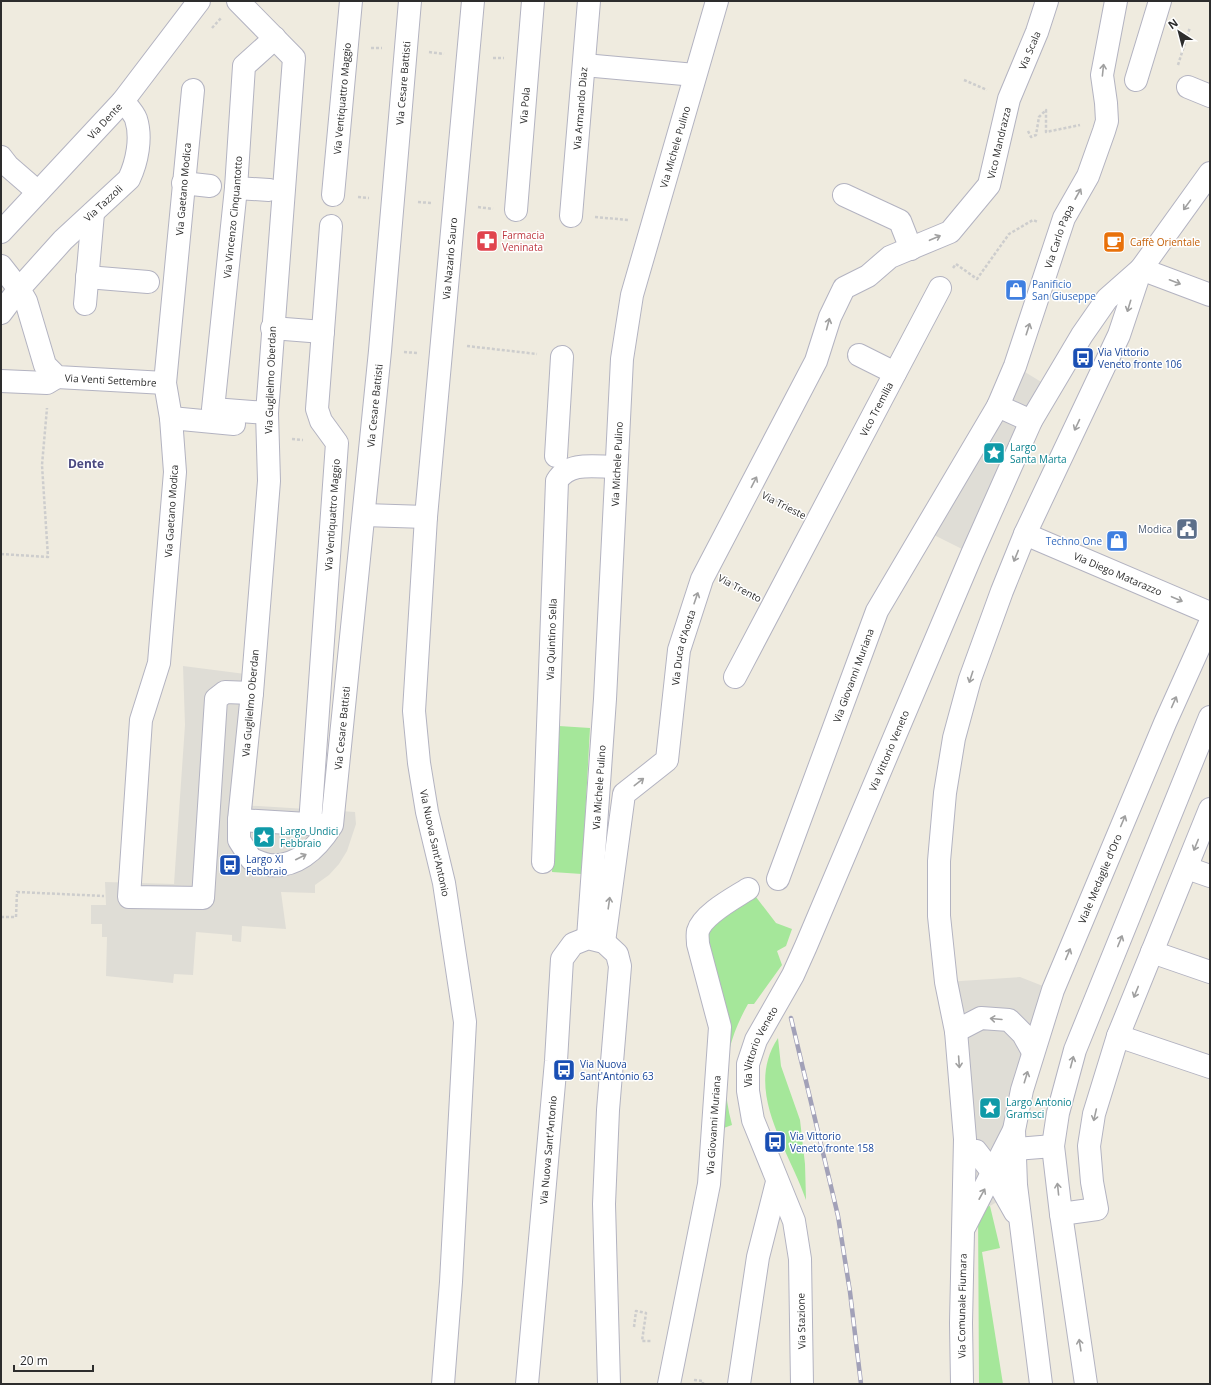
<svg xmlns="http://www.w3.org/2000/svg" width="1211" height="1385" font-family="'Open Sans',sans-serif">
<rect width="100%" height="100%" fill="#efebdf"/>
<path fill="#a5e79a" d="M559,726l31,2 -8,146 -30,-2z
M750,895l6,2 20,26 16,6 -6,17 -9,5 5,14 -28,39h-6c-23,41 -28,76 -16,121l-11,4 -17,-189 12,-19z
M778,1038l3,28 19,54 5,44 1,36c-17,-51 -63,-109 -28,-162z
M990,1206l10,42 -18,4 21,132h-24l-1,-177z"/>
<path fill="#dfddd6" d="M1015,366l36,22 -79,166 -48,-24z
M183,666l70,9 -12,130 114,7 1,12 -9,27 -8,13 -10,11 -14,10v8l-34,-1 5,37 -44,-3 -1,16 -9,-1v-6l-36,-3 -3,43 -19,-1 -1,9 -67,-7 1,-39h-5v-13h-11v-19h15l-1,-23 69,2 11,-159z
M1020,977l33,13 -46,206 -17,10 -16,2 -28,-226z"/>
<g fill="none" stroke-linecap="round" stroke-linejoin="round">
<g stroke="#b3b3c1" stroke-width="24">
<g id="street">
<path id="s1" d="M238,1l56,57 -27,355 2,68 -17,212 -13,127v20l12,19c6,2 12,5 18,6 29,3 49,-18 63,-40l48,-474 30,-350"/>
<path d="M584,65l111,10"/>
<path d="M1136,80l24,-79"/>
<path d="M1188,87l22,9"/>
<path d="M193,90l-28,293 6,35 4,54 -16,191 -18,57 -12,177 74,1 13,-199 9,-7 27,1"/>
<path id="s2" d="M123,101c4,5 11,12 13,18 6,19 1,43 -7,60l-66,61 -44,49 7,12 19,64 12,12 108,6"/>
<path d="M1,157l7,9 30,26"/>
<path d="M183,183l27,3"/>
<path d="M236,188l33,2"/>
<path id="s3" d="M333,195l18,-194"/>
<path d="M844,195l56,26 11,28"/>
<path id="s4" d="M516,210l17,-209"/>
<path id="s5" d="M571,216l18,-215"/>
<path id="s6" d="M1,232l122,-131 76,-100"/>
<path d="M1,266l18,23 -18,24"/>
<path d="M87,277l61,5"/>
<path d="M85,304l8,-91"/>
<path d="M272,328l51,4"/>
<path d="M859,355l36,18"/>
<path d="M1,381l46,2 10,-6"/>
<path d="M998,406l33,15"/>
<path id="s7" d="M267,413l-54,-4 23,-221 8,-122 31,-28"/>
<path d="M171,418l63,6"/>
<path d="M556,456l6,-99"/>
<path d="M364,515l62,2"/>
<path id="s8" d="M1025,534l185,79"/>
<path id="s9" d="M735,677l205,-389"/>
<path d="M239,820l85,5"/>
<path id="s10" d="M310,824l27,-381 -16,-22 -4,-12 14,-183"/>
<path id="s11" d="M543,862l14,-381c12,-20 38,-14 58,-14"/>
<path d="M1187,868l23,8"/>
<path id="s12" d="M778,879l99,-268 121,-205 17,-40 49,-148 24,-42 16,-45 3,-10 -1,-18 -4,-28 14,-74"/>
<path id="s13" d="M588,938l17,-239 17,-340 10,-64 85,-294"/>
<path id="s14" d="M604,942l20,-148 43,-34 12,-110 23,-71 114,-218 14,-44 14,-29 24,-12 22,-19 60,-25 39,-47 20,-86 28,-67 10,-31"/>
<path d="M1152,952l58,20"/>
<path d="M1118,1036l92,31"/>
<path d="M1014,1130l2,55 25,199"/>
<path d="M1015,1149l38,-3"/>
<path d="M976,1151l17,22 22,39"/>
<path d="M1061,1214l36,-5 -5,-27 -3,-36 5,-32 24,-78 92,-227"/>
<path id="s15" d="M443,1384l8,-102 14,-260 -21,-139 -17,-71 -8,-49 -5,-52 12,-194 47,-516"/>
<path id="s16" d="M527,1384l29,-323 6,-102 11,-15 15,-6 16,4 13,12 3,12 -12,144 -4,94 5,180"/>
<path id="s17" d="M669,1384l40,-200 11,-157 -22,-83c0,-4 -1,-9 0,-13 5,-17 36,-33 50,-42"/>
<path d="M739,1384l19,-127 19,-75"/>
<path id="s18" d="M802,1384l-2,-125 -6,-38 -41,-101 -5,-29v-27l8,-24 37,-65 13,-29 166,-392 59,-133 51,-86 25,-36 34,-30 69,26"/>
<path d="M1086,1384l-25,-170 -8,-68 5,-33 17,-63 135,-333"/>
</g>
</g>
<g stroke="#b3b3c1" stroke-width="24">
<g id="secondary">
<path d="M956,1031l25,-13 28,2 14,14 10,18"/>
<path id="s19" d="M965,1226l49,-96 8,-40 31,-100 112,-267 45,-100"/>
<path id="s20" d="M962,1384l-1,-61 4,-184 -9,-108 -10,-49 -7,-66v-55l6,-68 9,-55 16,-59 32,-88 23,-57 94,-199 22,-66 69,-96"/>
</g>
</g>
<path stroke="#cdcdcd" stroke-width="2.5" stroke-dasharray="3 2" stroke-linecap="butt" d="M212,28l9,-10
M371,48h11
M429,52l15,2
M493,58h11
M1178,65l12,-38
M964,80l23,10
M1028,131l3,6 5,-2 3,-18 7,-7v22l34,-7
M358,197l11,1
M418,202l13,1
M478,207l15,2
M595,217l33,3
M953,268l3,-4 21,15 32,-45 24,-14 5,2
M467,346l70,8
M404,352l13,1
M292,439l11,1
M771,498l24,12
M1,554l47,3 -6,-92 5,-57
M727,581l24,13
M1,917h15l1,-25 87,4
M634,1327l2,-16 10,2 -4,28h10
M694,1380l9,1v3"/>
<use href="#street" stroke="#fff" stroke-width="22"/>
<use href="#secondary" stroke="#fff" stroke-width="22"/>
<g stroke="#a2a1b8" stroke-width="4.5">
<path id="rail" d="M791,1018l47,198 12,76 11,92"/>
</g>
<use href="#rail" stroke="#fff" stroke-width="3" stroke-dasharray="9" stroke-linecap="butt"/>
</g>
<defs><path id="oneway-shaft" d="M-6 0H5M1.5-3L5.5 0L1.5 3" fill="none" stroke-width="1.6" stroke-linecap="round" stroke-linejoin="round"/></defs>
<g stroke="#a0a0a0">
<use href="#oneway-shaft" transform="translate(1103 70) rotate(-84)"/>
<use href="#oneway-shaft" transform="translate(1078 194) rotate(-61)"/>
<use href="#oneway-shaft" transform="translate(1187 205) rotate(126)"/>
<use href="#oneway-shaft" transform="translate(935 238) rotate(-23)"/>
<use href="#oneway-shaft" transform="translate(1175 282) rotate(21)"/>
<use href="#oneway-shaft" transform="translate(1129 306) rotate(107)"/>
<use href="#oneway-shaft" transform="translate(828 324) rotate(-75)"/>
<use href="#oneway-shaft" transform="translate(1028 329) rotate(-72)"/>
<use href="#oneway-shaft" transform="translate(1077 425) rotate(115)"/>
<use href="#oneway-shaft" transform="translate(754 482) rotate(-63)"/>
<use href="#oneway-shaft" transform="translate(1016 556) rotate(112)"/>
<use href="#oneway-shaft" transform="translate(696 598) rotate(-71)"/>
<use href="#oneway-shaft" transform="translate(1177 599) rotate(23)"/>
<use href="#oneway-shaft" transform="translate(971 677) rotate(108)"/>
<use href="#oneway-shaft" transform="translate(1174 702) rotate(-66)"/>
<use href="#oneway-shaft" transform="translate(639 782) rotate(-38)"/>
<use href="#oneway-shaft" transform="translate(1123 821) rotate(-67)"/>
<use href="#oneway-shaft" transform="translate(1196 845) rotate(112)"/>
<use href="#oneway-shaft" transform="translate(301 857) rotate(-27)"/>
<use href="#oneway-shaft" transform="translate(609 903) rotate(-82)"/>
<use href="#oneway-shaft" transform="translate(1120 941) rotate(-68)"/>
<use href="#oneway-shaft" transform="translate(1068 954) rotate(-67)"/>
<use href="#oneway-shaft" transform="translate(1136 992) rotate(112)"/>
<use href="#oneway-shaft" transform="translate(996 1019) rotate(-175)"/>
<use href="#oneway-shaft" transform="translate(959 1062) rotate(86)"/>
<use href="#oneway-shaft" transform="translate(1072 1062) rotate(-75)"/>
<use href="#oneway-shaft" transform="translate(1026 1077) rotate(-73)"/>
<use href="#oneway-shaft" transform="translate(1095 1115) rotate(103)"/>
<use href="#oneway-shaft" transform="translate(1058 1189) rotate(-96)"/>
<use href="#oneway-shaft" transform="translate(982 1194) rotate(-61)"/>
<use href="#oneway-shaft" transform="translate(1080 1345) rotate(-99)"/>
</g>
<defs>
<g id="pharmacy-square" transform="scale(1.15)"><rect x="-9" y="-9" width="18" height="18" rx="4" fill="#e0444e" stroke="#fff"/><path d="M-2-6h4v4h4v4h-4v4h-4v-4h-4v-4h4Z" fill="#fff"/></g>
<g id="cafe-square" transform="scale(1.15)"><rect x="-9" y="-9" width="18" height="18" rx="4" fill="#e8710a" stroke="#fff"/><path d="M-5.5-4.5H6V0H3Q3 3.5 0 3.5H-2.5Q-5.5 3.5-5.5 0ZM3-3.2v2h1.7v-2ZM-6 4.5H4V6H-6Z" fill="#fff"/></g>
<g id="shop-square" transform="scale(1.15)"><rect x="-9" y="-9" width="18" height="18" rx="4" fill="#3f7fe0" stroke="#fff"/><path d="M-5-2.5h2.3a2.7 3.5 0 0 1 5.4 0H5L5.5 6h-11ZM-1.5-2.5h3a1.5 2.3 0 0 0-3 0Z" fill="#fff"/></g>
<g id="bus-square" transform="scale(1.15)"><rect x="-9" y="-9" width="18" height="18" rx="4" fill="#1a4fb4" stroke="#fff"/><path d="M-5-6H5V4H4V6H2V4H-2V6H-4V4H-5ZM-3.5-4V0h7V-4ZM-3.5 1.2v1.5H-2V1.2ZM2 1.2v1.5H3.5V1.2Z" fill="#fff"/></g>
<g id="sight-square" transform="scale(1.15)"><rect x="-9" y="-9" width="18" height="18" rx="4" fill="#0f9aa8" stroke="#fff"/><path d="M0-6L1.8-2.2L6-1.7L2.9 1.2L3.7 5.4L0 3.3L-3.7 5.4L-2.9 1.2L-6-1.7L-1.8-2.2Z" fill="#fff"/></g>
<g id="civic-square" transform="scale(1.15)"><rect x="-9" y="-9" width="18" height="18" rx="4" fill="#5c6f8a" stroke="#fff"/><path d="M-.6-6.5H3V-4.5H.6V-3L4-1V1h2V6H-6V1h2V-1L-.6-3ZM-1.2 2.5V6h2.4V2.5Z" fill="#fff"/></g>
</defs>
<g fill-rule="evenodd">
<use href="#pharmacy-square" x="487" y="241"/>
<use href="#cafe-square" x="1114" y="242"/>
<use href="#shop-square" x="1016" y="290"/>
<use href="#bus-square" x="1083" y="358"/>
<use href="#sight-square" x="994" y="453"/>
<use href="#civic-square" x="1187" y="529"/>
<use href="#shop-square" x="1117" y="541"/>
<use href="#sight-square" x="264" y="837"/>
<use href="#bus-square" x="230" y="865"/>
<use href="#bus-square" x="564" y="1070"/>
<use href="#sight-square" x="990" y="1108"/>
<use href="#bus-square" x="775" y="1142"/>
</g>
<g text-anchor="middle" stroke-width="3" stroke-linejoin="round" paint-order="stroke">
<g font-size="10" fill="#2d2d2d" stroke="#fff">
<text dy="4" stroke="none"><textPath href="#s14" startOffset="1037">Via Scala</textPath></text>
<text dy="4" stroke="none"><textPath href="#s1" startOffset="1730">Via Cesare Battisti</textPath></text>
<text dy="4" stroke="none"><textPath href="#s3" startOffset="97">Via Ventiquattro Maggio</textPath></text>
<text dy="4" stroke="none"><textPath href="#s4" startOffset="105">Via Pola</textPath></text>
<text dy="4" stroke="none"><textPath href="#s5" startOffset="108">Via Armando Diaz</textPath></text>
<text dy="4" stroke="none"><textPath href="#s6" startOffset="152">Via Dente</textPath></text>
<text dy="4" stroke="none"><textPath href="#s14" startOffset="939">Vico Mandrazza</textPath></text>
<text dy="4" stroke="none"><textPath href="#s13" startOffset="799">Via Michele Pulino</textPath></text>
<text transform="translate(183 189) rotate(-85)" y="4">Via Gaetano Modica</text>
<text transform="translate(103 203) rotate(-43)" y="4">Via Tazzoli</text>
<text dy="4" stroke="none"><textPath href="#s7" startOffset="247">Via Vincenzo Cinquantotto</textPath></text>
<text dy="4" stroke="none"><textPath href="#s12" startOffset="704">Via Carlo Papa</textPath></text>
<text dy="4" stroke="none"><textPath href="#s15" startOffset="1132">Via Nazario Sauro</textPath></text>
<text dy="4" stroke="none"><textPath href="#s2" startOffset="391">Via Venti Settembre</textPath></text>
<text transform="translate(270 380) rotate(-88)" y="4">Via Guglielmo Oberdan</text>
<text dy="4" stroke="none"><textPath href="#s1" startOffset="1406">Via Cesare Battisti</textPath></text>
<text dy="4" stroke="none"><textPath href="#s9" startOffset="303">Vico Tremilia</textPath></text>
<text dy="4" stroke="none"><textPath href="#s13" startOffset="475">Via Michele Pulino</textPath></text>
<text transform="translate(784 505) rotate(27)" y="4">Via Trieste</text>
<text transform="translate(171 511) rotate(-86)" y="4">Via Gaetano Modica</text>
<text dy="4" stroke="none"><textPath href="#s10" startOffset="310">Via Ventiquattro Maggio</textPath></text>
<text dy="4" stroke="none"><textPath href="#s8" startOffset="101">Via Diego Matarazzo</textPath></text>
<text transform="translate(740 588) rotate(28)" y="4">Via Trento</text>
<text dy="4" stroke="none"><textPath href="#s11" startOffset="223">Via Quintino Sella</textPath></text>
<text dy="4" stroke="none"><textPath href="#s14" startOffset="318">Via Duca d'Aosta</textPath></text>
<text dy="4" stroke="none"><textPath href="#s12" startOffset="217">Via Giovanni Muriana</textPath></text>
<text transform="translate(250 703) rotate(-85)" y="4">Via Guglielmo Oberdan</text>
<text dy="4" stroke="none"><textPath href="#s1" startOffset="1082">Via Cesare Battisti</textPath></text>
<text dy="4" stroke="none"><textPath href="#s18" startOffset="673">Via Vittorio Veneto</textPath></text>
<text dy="4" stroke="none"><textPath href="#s13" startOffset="151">Via Michele Pulino</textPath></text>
<text transform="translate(435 843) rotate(78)" y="4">Via Nuova Sant'Antonio</text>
<text dy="4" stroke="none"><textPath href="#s19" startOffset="374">Viale Medaglie d'Oro</textPath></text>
<text dy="4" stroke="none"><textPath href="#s18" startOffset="349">Via Vittorio Veneto</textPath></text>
<text dy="4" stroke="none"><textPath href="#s17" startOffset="263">Via Giovanni Muriana</textPath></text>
<text dy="4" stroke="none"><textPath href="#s16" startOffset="235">Via Nuova Sant'Antonio</textPath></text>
<text dy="4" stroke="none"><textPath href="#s20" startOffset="78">Via Comunale Fiumara</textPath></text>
<text transform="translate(801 1321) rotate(-91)" y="4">Via Stazione</text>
</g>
<g font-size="10" fill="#be3a42" stroke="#fff" text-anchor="start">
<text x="502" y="239">Farmacia<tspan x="502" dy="12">Veninata</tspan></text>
</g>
<g font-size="10" fill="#c56008" stroke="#fff" text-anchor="start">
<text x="1130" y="246">Caffè Orientale</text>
</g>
<g font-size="10" fill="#366cbe" stroke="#fff" text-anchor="start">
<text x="1032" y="288">Panificio<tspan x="1032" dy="12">San Giuseppe</tspan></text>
<text x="1102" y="545" text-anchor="end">Techno One</text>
</g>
<g font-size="10" fill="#164399" stroke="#fff" text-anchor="start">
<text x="1098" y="356">Via Vittorio<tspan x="1098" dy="12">Veneto fronte 106</tspan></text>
<text x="246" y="863">Largo XI<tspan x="246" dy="12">Febbraio</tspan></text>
<text x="580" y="1068">Via Nuova<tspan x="580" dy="12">Sant'Antonio 63</tspan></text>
<text x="790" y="1140">Via Vittorio<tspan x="790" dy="12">Veneto fronte 158</tspan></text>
</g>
<g font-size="10" fill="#0d838f" stroke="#fff" text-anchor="start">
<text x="1010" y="451">Largo<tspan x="1010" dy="12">Santa Marta</tspan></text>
<text x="280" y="835">Largo Undici<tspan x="280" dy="12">Febbraio</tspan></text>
<text x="1006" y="1106">Largo Antonio<tspan x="1006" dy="12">Gramsci</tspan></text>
</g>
<g font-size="10" fill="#4e5e75" stroke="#fff" text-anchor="end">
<text x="1172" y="533">Modica</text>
</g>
<g font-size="12" font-weight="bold" fill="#4b4a81" stroke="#fff">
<text x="86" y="468">Dente</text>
</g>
</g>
<rect width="1211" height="1385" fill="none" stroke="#2d2d2d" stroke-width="4"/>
<g transform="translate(1179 32) rotate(324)" stroke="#ffffff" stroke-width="3" paint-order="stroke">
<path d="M0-3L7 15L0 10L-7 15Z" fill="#2d2d2d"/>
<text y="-6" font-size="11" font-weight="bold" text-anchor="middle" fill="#2d2d2d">N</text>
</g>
<path d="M14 1365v6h79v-6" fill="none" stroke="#2d2d2d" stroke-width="2"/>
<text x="20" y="1365" font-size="12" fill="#2d2d2d" stroke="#ffffff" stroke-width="3" paint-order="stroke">20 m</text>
</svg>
